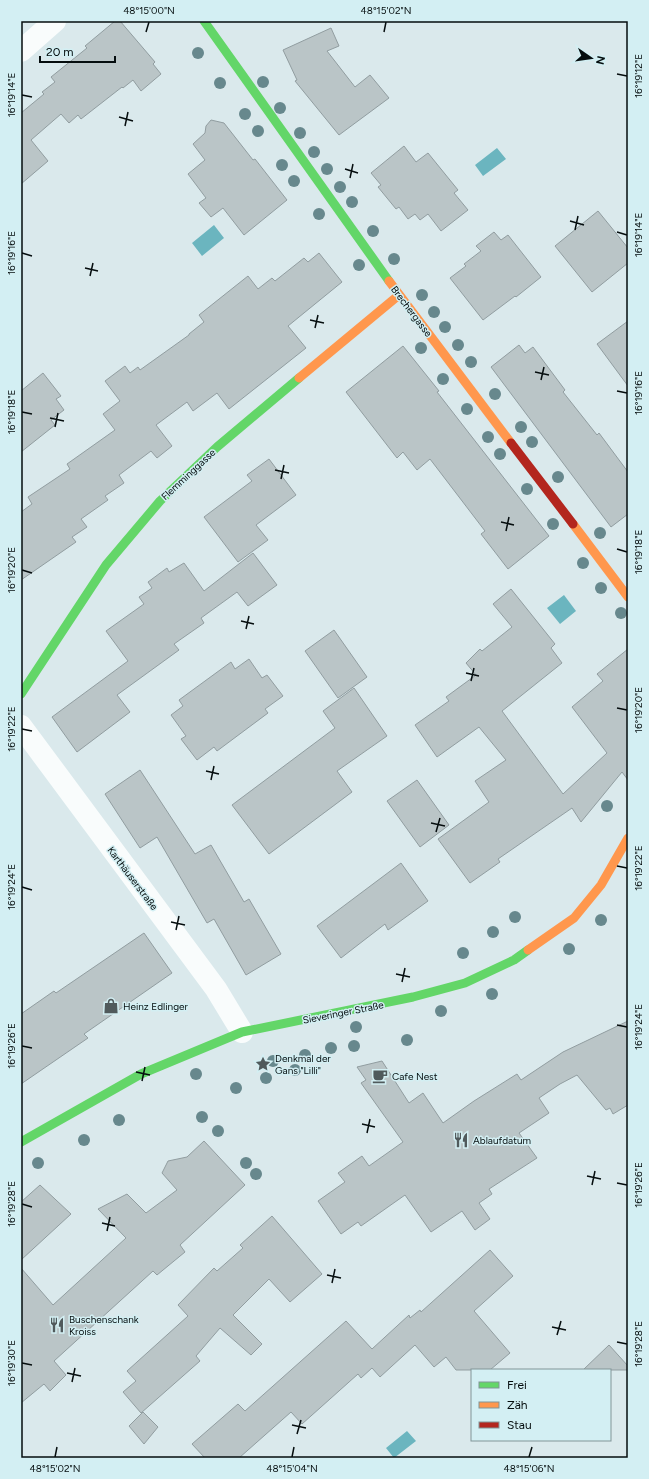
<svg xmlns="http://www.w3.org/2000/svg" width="649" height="1479" font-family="Figtree,sans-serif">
<rect width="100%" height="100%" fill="#dae9ec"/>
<path fill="#6bb5bf" d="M497,148l9,11 -23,17 -8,-11z
M214,225l10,13 -22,18 -10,-13z
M564,595l12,16 -16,13 -13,-16z
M407,1431l9,10 -22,17 -8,-10z"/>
<path fill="#bac5c7" stroke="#919da0" d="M115,21h5l35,41 -2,2 8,10 -20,17 -8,-11 -10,8 -1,-1 -41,32 -3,-4 -9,8 -8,-9 -30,26 17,21 -27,23v-71l23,-19 -2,-2 13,-10 -4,-5 36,-29 -2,-2z
M331,28l8,18 -12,5 28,36 15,-12 19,23 -50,37 -44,-54 2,-1 -14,-30z
M211,120l13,3 29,37 2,-1 32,41 -43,35 -21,-27 -12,9 -12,-14 7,-5 -18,-24 17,-14 -12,-16 12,-11 1,-7z
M404,146l12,16 12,-9 30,37 -4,3 14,17 -27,21 -13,-17 -8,6 -5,-6 -7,5 -9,-12 -3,2 -18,-22 3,-2 -10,-12z
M598,211l30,37v15l-36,29 -37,-46z
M494,232l7,8 7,-5 33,42 -25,20 -1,-1 -32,24 -33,-42 16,-12 -2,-2 17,-13 -5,-5z
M319,253l23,29 -54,44 18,22 -77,61 -12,-16 -24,18 -6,-9 -31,23 16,21 -15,12 -6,-7 -32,24 5,8 -19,13 3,4 -27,19 6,8 -15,10 4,5 -55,38v-68l11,-8 -4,-7 42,-28 -3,-5 48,-34 -12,-16 17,-13 -15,-20 20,-15 5,7 8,-6 2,3 49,-35v-1l15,-12 -5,-7 49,-39 10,13 14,-11 3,3 29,-23 4,4z
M628,321v65l-31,-42z
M519,345l6,8 8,-6 32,43 -2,2 34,43 2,-2 29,39v42l-17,13 -120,-160z
M403,346l36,45 -2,1 112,144 -41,33 -27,-35 4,-3 -55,-72 -13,11 -14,-18 -6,6 -51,-66z
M43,373l18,23 -5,3 8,11 -13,10 4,5 -34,27v-61z
M269,459l27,36 -40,30 12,15 -30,22 -34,-45 48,-36 -5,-6z
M253,553l24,32 -29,21 -11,-14 -36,26 3,5 -30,21 5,6 -62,45 13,17 -53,40 -25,-35 76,-56 -22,-30 38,-27 -5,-7 13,-9 -4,-6 19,-14 2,4 15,-9 20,28z
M511,589l44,55 -4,4 11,15 -60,48 61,83 44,-41 -35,-46 31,-26 -6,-7 31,-25v131l-6,-8 -41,50 -9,-14 -74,51 2,3 -30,21 -32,-44 51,-37 -14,-21 31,-21 -27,-33 -42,30 -22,-32 34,-24 -3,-4 30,-22 -10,-12 14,-14 2,2 30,-24 -19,-23z
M334,630l33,47 -29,21 -33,-47z
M249,659l13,19 5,-3 16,21 -18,13 3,4 -51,38 -3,-4 -17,13 -16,-21 5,-3 -15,-21 12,-9 -4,-6 52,-38 4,7z
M354,688l33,48 -50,35 15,21 -83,62 -37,-49 103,-77 -12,-17z
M140,770l55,84 16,-9 33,57 5,-3 32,55 -35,21 -32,-56 -7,4 -50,-86 -17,11 -35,-54z
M417,780l32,45 -29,22 -33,-46z
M401,863l27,38 -40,29 -3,-6 -44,34 -24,-32z
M144,933l28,40 -88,61 4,4 -67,46v-70l33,-23 2,2z
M628,1021v84l-15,9 -3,-6 -4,2 -29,-35 -17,9 -21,14 10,15 -30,20 18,25 -48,31 3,5 -13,9 11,16 -15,11 -13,-19 -31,21 -26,-37 -44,31 -3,-4 -17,12 -23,-33 27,-19 -7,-9 24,-17 7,10 34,-24 -42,-59 5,-3 -9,-13 25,-6 27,42 14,-10 20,30 31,-22 43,-27 4,6 42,-28z
M204,1141l41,44 -65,60 5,7 -28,23 -4,-4 -99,90 12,14 -16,16 -6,-7 -23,19v-135l32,37 73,-67 -28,-29 29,-15 19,19 31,-23 -15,-17 6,-12 19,-4z
M40,1185l31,29 -50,46v-58z
M272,1216l50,58 -32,28 -21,-23 -36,36 29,29 -11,11 -31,-27 -24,28 4,5 -59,52 -18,-21 13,-11 -9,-10 61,-55 -10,-11 36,-37 3,3 26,-23 -3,-3z
M490,1250l23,26 -39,35 36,42 -20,17h-34l-10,-13 -12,10 -19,-22 -35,32 -8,-9 -11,10 -3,-4 -56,50 -11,-12 -52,46h-34l-13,-14 46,-40 7,7 101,-90 26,28 37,-34 1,3 10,-8 1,2z
M609,1345l19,21v4h-45z
M143,1412l15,15 -14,17 -15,-18z"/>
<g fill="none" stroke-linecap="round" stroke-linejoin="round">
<path stroke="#f9fcfc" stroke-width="22" d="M21,51l34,-30
M21,726l195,263 26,43"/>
<path stroke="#63d668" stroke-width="9" d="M204,21l185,260
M21,694l85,-129 54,-64 57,-54 82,-69
M21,1142l120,-68 101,-42 171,-35 52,-14 49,-23 14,-10"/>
<path stroke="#ff974d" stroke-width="9" d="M389,281l122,162
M299,378l100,-83
M573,524l55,73
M528,950l46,-32 27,-33 27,-47"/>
<path stroke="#b3261e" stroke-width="9" d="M511,443l62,81"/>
</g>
<g fill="#67888d">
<circle cx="198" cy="53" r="6"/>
<circle cx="263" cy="82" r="6"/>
<circle cx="220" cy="83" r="6"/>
<circle cx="280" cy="108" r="6"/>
<circle cx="245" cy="114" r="6"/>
<circle cx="258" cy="131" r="6"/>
<circle cx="300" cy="133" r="6"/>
<circle cx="314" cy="152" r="6"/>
<circle cx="282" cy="165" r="6"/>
<circle cx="327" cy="169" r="6"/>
<circle cx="294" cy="181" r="6"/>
<circle cx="340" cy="187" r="6"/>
<circle cx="352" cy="202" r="6"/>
<circle cx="319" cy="214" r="6"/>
<circle cx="373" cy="231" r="6"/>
<circle cx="394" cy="259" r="6"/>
<circle cx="359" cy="265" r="6"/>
<circle cx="422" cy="295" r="6"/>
<circle cx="434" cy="312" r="6"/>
<circle cx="445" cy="327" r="6"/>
<circle cx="458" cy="345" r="6"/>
<circle cx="421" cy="348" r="6"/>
<circle cx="471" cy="362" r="6"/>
<circle cx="443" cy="379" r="6"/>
<circle cx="495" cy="394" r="6"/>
<circle cx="467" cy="409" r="6"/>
<circle cx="521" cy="427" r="6"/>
<circle cx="488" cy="437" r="6"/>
<circle cx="532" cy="442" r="6"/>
<circle cx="500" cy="454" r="6"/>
<circle cx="558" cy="477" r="6"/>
<circle cx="527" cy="489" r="6"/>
<circle cx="553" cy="524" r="6"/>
<circle cx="600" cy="533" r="6"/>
<circle cx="583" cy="563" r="6"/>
<circle cx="601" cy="588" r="6"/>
<circle cx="621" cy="613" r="6"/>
<circle cx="607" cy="806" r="6"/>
<circle cx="515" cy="917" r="6"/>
<circle cx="601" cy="920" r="6"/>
<circle cx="493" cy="932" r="6"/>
<circle cx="569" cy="949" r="6"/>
<circle cx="463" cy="953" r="6"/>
<circle cx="492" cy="994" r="6"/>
<circle cx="441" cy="1011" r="6"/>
<circle cx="356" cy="1027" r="6"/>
<circle cx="407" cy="1040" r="6"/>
<circle cx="354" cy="1046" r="6"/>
<circle cx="331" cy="1048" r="6"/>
<circle cx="305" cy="1055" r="6"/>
<circle cx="273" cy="1061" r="6"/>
<circle cx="295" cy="1070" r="6"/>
<circle cx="196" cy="1074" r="6"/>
<circle cx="266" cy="1078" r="6"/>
<circle cx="236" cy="1088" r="6"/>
<circle cx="202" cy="1117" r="6"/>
<circle cx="119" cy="1120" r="6"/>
<circle cx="218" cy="1131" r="6"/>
<circle cx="84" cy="1140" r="6"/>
<circle cx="38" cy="1163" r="6"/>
<circle cx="246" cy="1163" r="6"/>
<circle cx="256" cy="1174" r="6"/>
</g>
<path fill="none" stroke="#050d0e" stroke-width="1.5" d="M146,32l3,-10M384,32l2,-10M617,74l10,2M22,95l10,2M119,117l14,4M125,126l3,-14M345,169l13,4M350,178l3,-14M570,221l14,4M575,230l3,-14M617,232l10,3M22,253l10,3M85,268l13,3M90,276l3,-13M310,320l14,3M315,328l3,-13M535,372l14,3M541,380l3,-13M617,391l10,2M22,412l10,2M50,418l14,3M55,427l3,-14M275,470l14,3M281,479l3,-14M501,522l13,3M506,531l3,-14M617,549l10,3M22,570l10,3M241,621l13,3M246,629l3,-13M466,673l13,3M471,681l3,-13M617,708l10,2M22,729l10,2M206,771l13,3M211,780l3,-14M431,823l14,3M436,832l4,-14M617,866l10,2M22,887l10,3M171,922l14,3M176,930l3,-14M396,974l14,3M402,982l3,-14M617,1025l10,2M22,1046l10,2M136,1072l14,3M142,1081l3,-14M362,1124l13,3M367,1133l3,-14M587,1176l14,3M617,1183l10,2M592,1185l3,-14M22,1204l10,3M102,1223l13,3M107,1231l3,-14M327,1275l14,3M332,1283l3,-14M552,1327l14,3M557,1335l4,-14M617,1342l10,2M22,1363l10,2M67,1373l14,3M72,1382l3,-14M292,1425l14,3M297,1434l4,-14M55,1457l2,-10M292,1457l2,-10M529,1457l3,-10"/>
<defs>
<g id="shop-bare" transform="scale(1.2)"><path d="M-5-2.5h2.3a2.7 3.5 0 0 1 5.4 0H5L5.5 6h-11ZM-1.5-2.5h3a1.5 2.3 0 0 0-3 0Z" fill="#505a5c" stroke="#d3eff3" stroke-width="2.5" paint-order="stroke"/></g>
<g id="sight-bare" transform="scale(1.2)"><path d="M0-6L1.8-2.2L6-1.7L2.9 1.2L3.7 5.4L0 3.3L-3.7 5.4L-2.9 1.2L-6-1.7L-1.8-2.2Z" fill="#505a5c" stroke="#d3eff3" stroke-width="2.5" paint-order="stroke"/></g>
<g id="cafe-bare" transform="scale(1.2)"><path d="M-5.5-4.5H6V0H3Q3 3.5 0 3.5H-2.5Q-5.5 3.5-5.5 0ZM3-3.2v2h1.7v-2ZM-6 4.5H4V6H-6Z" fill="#505a5c" stroke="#d3eff3" stroke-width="2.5" paint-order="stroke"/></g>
<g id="restaurant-bare" transform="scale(1.2)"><path d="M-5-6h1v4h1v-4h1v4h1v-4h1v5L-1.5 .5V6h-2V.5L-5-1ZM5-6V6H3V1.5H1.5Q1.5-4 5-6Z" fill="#505a5c" stroke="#d3eff3" stroke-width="2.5" paint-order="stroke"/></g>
</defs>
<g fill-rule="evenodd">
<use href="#shop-bare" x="111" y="1006"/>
<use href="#sight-bare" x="263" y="1064"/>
<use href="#cafe-bare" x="380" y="1076"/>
<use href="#restaurant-bare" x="461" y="1140"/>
<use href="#restaurant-bare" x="57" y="1325"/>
</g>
<g text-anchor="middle" stroke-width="3" stroke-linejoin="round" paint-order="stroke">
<g font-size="10" fill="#050d0e" stroke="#d3eff3">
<text transform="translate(412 311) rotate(53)" y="4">Brechergasse</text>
<text transform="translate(188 474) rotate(-43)" y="4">Flemminggasse</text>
<text transform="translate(133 878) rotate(53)" y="4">Karthäuserstraße</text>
<text transform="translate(343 1012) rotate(-11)" y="4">Sieveringer Straße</text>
</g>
<g font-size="10" fill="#050d0e" stroke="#d3eff3" text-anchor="start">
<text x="123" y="1010">Heinz Edlinger</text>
<text x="275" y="1062">Denkmal der<tspan x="275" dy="12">Gans "Lilli"</tspan></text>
<text x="392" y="1080">Cafe Nest</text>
<text x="473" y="1144">Ablaufdatum</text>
<text x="69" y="1323">Buschenschank<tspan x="69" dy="12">Kroiss</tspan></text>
</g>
</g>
<rect width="649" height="1479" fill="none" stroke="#d3eff3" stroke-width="44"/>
<rect x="471" y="1369" width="140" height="72" fill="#d3eff3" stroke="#819597"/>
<rect x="479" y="1382" width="20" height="6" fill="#63d668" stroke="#819597"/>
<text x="507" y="1389" font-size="12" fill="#050d0e">Frei</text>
<rect x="479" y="1402" width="20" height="6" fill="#ff974d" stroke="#819597"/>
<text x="507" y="1409" font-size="12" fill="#050d0e">Zäh</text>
<rect x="479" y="1422" width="20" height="6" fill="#b3261e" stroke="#819597"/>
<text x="507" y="1429" font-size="12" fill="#050d0e">Stau</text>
<g transform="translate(591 58) rotate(103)" stroke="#d3eff3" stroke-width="3" paint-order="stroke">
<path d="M0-3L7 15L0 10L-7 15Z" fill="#050d0e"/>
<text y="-6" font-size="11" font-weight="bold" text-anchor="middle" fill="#050d0e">N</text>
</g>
<path d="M40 56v6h75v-6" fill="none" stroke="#050d0e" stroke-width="2"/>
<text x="46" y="56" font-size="12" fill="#050d0e" stroke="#d3eff3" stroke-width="3" paint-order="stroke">20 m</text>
<rect x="22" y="22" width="605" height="1435" fill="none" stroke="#050d0e" stroke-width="1.5"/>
<g font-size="10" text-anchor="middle" fill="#050d0e">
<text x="149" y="14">48°15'00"N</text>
<text x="386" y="14">48°15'02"N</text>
<text transform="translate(638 76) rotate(-90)" y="4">16°19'12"E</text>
<text transform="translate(11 95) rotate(-90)" y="4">16°19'14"E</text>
<text transform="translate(638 235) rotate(-90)" y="4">16°19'14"E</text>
<text transform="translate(11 253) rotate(-90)" y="4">16°19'16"E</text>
<text transform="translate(638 393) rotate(-90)" y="4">16°19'16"E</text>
<text transform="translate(11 412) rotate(-90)" y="4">16°19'18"E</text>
<text transform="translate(638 552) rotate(-90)" y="4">16°19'18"E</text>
<text transform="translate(11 570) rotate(-90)" y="4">16°19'20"E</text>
<text transform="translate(638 710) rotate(-90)" y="4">16°19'20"E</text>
<text transform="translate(11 729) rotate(-90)" y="4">16°19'22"E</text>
<text transform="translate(638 868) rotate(-90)" y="4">16°19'22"E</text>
<text transform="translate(11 887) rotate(-90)" y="4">16°19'24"E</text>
<text transform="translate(638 1027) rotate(-90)" y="4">16°19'24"E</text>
<text transform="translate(11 1046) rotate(-90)" y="4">16°19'26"E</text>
<text transform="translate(638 1185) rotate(-90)" y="4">16°19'26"E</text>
<text transform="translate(11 1204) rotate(-90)" y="4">16°19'28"E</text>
<text transform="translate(638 1344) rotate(-90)" y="4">16°19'28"E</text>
<text transform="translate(11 1363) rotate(-90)" y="4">16°19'30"E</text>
<text x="55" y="1472">48°15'02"N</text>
<text x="292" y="1472">48°15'04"N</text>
<text x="529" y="1472">48°15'06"N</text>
</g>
</svg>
